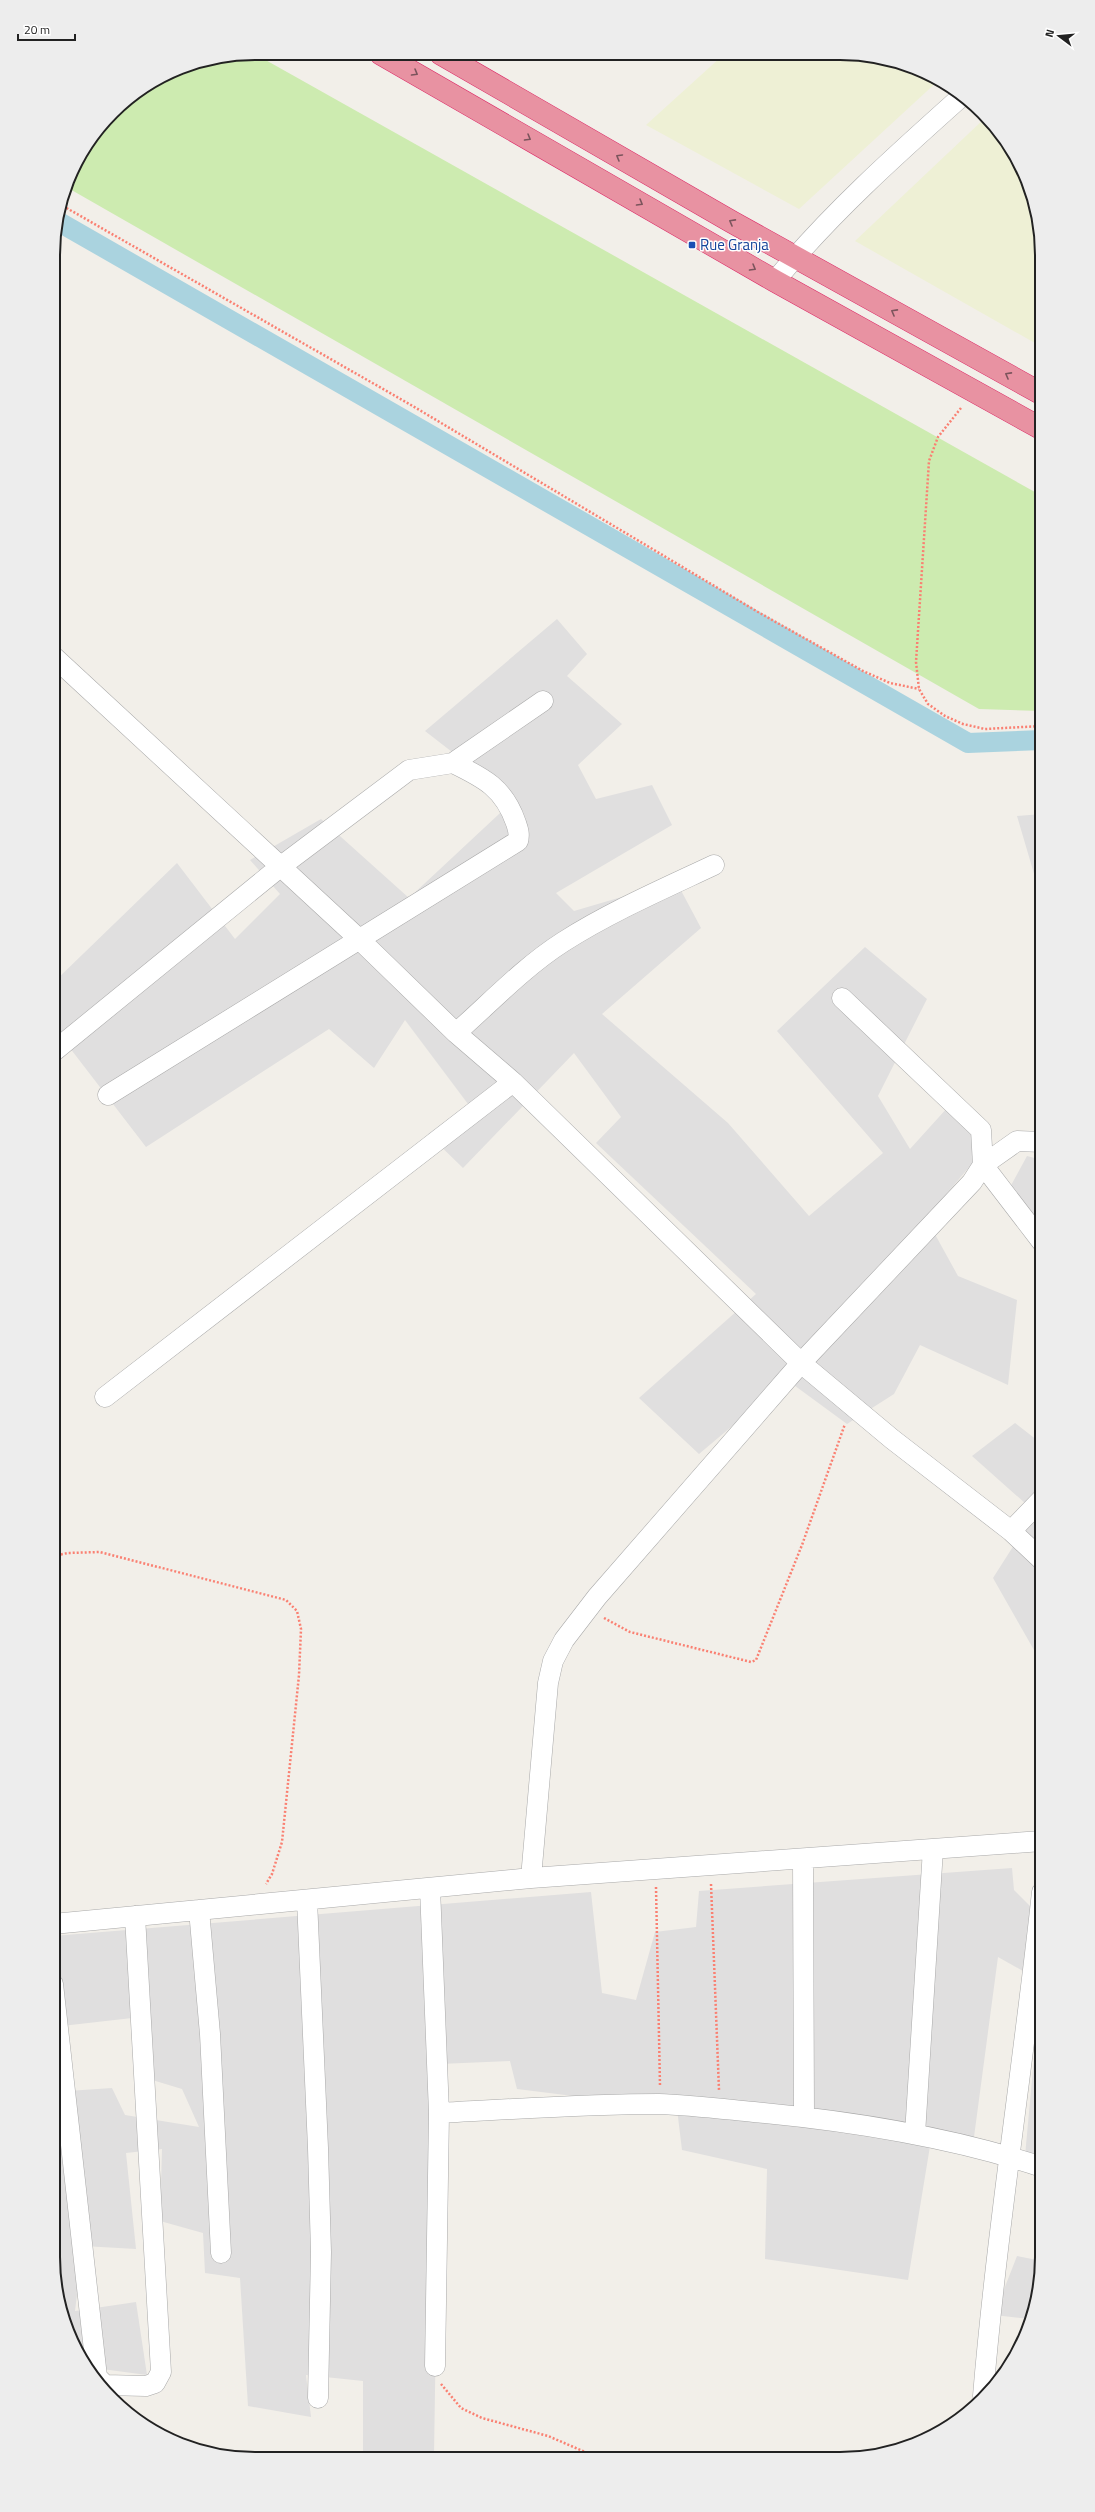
<svg xmlns="http://www.w3.org/2000/svg" width="1095" height="2512" font-family="'Titillium Web',sans-serif">
<rect width="100%" height="100%" fill="#f2efe9"/>
<path fill="#e0dfdf" d="M557,619l30,35 -20,22 55,48 -44,41 18,34 56,-14 20,40 -116,68 18,18 102,-30 25,47 -99,86 126,109 81,93 74,-63 -106,-122 88,-84 62,52 -49,97 32,53 38,-42 39,39 -61,72 32,58 59,24 -9,85 -88,-40 -26,49 -47,30 -60,-44 -88,74 -60,-56 117,-104 -160,-151 25,-26 -47,-64 -111,115 -35,-34 40,-30 -63,-84 -31,48 -45,-39 -183,118 -93,-121v-43l124,-120 58,76 45,-45 -30,-34 71,-41 88,79 105,-98 -89,-69z
M1042,814v87l-25,-85z
M1027,1156l15,4v94l-41,-50z
M1015,1423l27,21v203l-8,3 -41,-72 42,-66 -63,-56z
M1012,1868l2,22 25,25 -16,56 -25,-14 -24,180 -42,-3 -24,146 -143,-21 2,-90 -85,-19 -5,-41 -160,-20 -7,-28 -70,3 -6,392h-71v-75l-57,-6 5,42 -63,-11 -8,-128 -35,-5 -2,-40 -43,-12 2,-72 -36,4 10,96 -53,-3 -8,65 61,-9 11,73 -60,-8 -7,-9 -20,-49 -7,-52v-165l59,-4 13,27 74,12 -17,-38 -33,-10 -8,-62 -88,10v-91l538,-44 11,101 34,7 19,-68 41,-5 3,-36z
M1042,2035v125l-17,-4 11,-120z
M1017,2256l25,5 -12,58 -36,-4z"/>
<path fill="#eef0d5" d="M722,56l157,1 51,17 9,6 -140,129 -153,-84z
M985,118l30,36 20,49 7,52v92l-187,-106z"/>
<path fill="#cdebb0" d="M253,53l789,443v215l-63,-2 -911,-521 6,-23 48,-62 56,-35z"/>
<g fill="none" stroke-linecap="round" stroke-linejoin="round">
<path stroke="#aad3df" stroke-width="20" d="M59,222l909,521 74,-3"/>
<g stroke="#a9a9a9" stroke-width="21">
<path id="minor" d="M775,281c55,-67 122,-127 187,-185
M53,656l305,282 98,95 57,49 288,281 91,76 119,92 31,29
M456,1033c35,-31 68,-66 107,-91 47,-30 100,-53 151,-77
M53,1052l227,-185 129,-97 44,-7 90,-62
M108,1095l410,-254c2,-7 0,-12 -2,-18 -12,-35 -32,-45 -63,-60
M1042,1242l-59,-77 34,-24 25,1
M105,1397l408,-315
M1011,1531l31,-32
M803,1859l1,258
M531,1878l17,-195 5,-22 11,-21 33,-43 204,-234 171,-181 11,-17 -2,-35 -139,-132
M430,1888l9,225 -4,253
M307,1900l11,248 3,104 -3,146
M199,1910l11,124 11,219
M53,1924l478,-46 511,-37
M53,1984l44,393 8,8 41,1 9,-3 6,-11 -26,-456
M439,2113c73,-4 147,-9 220,-9 31,1 64,5 95,8 97,9 194,24 288,55
M915,2134l18,-285
M983,2396c14,-168 41,-336 59,-504"/>
</g>
<g stroke="#dc2a67" stroke-width="23">
<path id="highway" d="M381,54l394,227 267,148
M441,54l291,168 310,172"/>
</g>
<path stroke="#fa8072" stroke-width="2.5" stroke-dasharray="2 2" stroke-linecap="butt" d="M63,206l348,199 347,207 105,59 27,12 29,6
M961,408l-23,29 -9,24 -13,201 3,27 9,15 17,12 18,8 22,5 57,-3
M53,1556l15,-3 32,-1 186,48 11,11 4,18 -2,46 -17,167 -10,32 -6,10
M604,1618l26,14 121,30 5,-2 46,-115 43,-121
M711,1884l8,206
M656,1887l4,199
M441,2384l20,24 21,10 66,18 51,22"/>
<use href="#minor" stroke="#fff" stroke-width="20"/>
<use href="#highway" stroke="#e892a2" stroke-width="22"/>
</g>
<defs><path id="oneway-chevron" d="M-2-3.5L2.5 0L-2 3.5" fill="none" stroke-width="1.6" stroke-linecap="round" stroke-linejoin="round"/></defs>
<g stroke="#7b545c">
<use href="#oneway-chevron" transform="translate(415 73) rotate(30)"/>
<use href="#oneway-chevron" transform="translate(528 138) rotate(30)"/>
<use href="#oneway-chevron" transform="translate(619 157) rotate(-150)"/>
<use href="#oneway-chevron" transform="translate(640 203) rotate(30)"/>
<use href="#oneway-chevron" transform="translate(732 222) rotate(-151)"/>
<use href="#oneway-chevron" transform="translate(753 268) rotate(30)"/>
<use href="#oneway-chevron" transform="translate(894 312) rotate(-151)"/>
<use href="#oneway-chevron" transform="translate(1008 375) rotate(-151)"/>
</g>
<rect fill="#1a4fb4" stroke="#fff" stroke-width="1.5" x="688" y="241" width="8" height="8" rx="2"/>
<g text-anchor="middle" stroke-width="3" stroke-linejoin="round" paint-order="stroke">
<g font-size="15" fill="#164399" stroke="#fff" text-anchor="start">
<text x="700" y="250">Rue Granja</text>
</g>
</g>
<path d="M0 0H1095V2512H0ZM255 60H840A195 195 0 0 1 1035 255V2257A195 195 0 0 1 840 2452H255A195 195 0 0 1 60 2257V255A195 195 0 0 1 255 60Z" fill="#ededed" fill-rule="evenodd"/>
<path fill="none" stroke="#222" stroke-width="2" d="M255 60H840A195 195 0 0 1 1035 255V2257A195 195 0 0 1 840 2452H255A195 195 0 0 1 60 2257V255A195 195 0 0 1 255 60Z"/>
<g transform="translate(1059 36) rotate(286)" stroke="#ffffff" stroke-width="3" paint-order="stroke">
<path d="M0-3L7 15L0 10L-7 15Z" fill="#222222"/>
<text y="-6" font-size="11" font-weight="bold" text-anchor="middle" fill="#222222">N</text>
</g>
<path d="M18 34v6h57v-6" fill="none" stroke="#222222" stroke-width="2"/>
<text x="24" y="34" font-size="12" fill="#222222" stroke="#ffffff" stroke-width="3" paint-order="stroke">20 m</text>
</svg>
